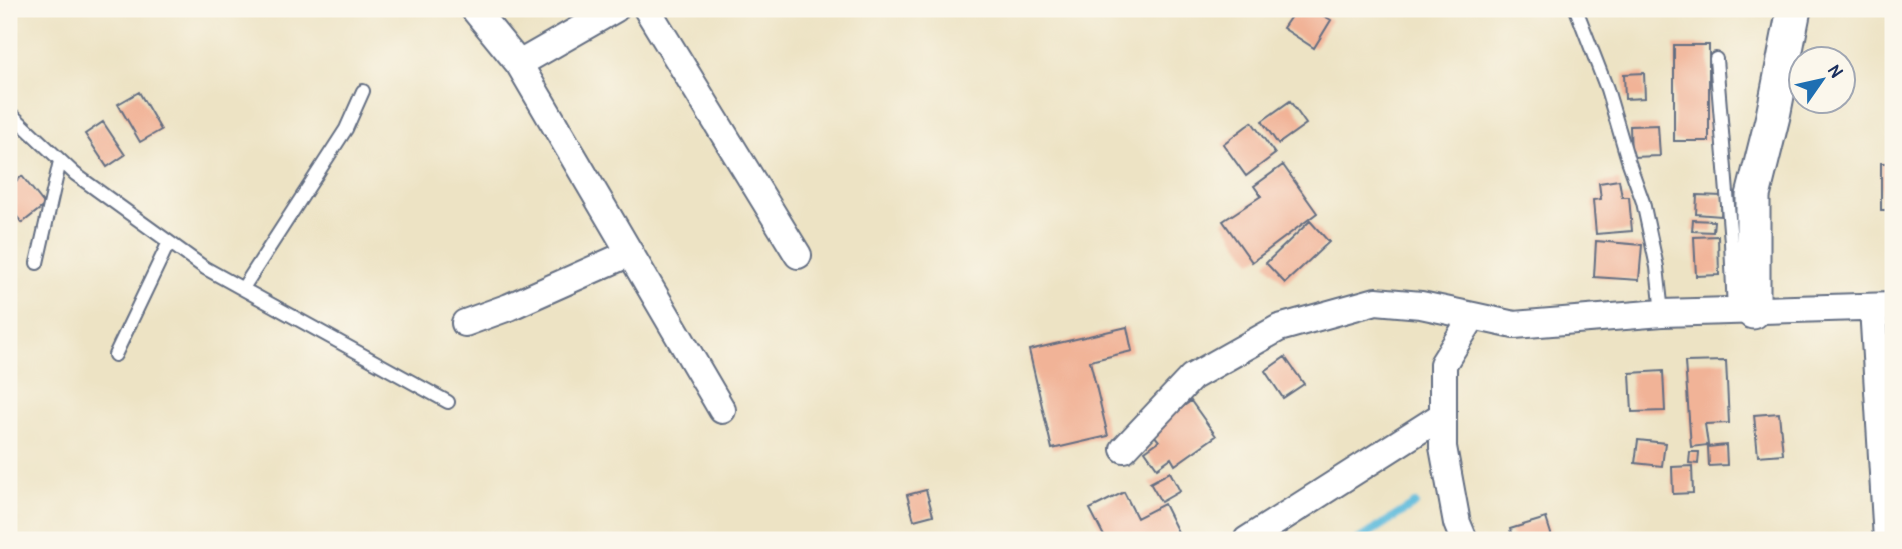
<svg xmlns="http://www.w3.org/2000/svg" width="1902" height="549" font-family="'Patrick Hand',sans-serif">
<rect width="100%" height="100%" fill="#fbf7ec"/>
<filter id="ink" filterUnits="userSpaceOnUse"><feTurbulence type="fractalNoise" baseFrequency=".0143" numOctaves="2"/><feDisplacementMap in="SourceGraphic" scale="14" xChannelSelector="R" yChannelSelector="G"/><feConvolveMatrix kernelMatrix="1 2 1 2 8 2 1 2 1" color-interpolation-filters="sRGB"/></filter>
<filter id="wash" filterUnits="userSpaceOnUse"><feTurbulence type="fractalNoise" baseFrequency=".00686" numOctaves="4" result="noise"/><feDisplacementMap in="SourceGraphic" scale="28" xChannelSelector="R" yChannelSelector="G"/><feGaussianBlur stdDeviation="1.57" result="paint"/><feColorMatrix in="noise" values="0 0 0 0 0 0 0 0 0 0 0 0 0 0 0 0 0 1.4 0 .05"/><feComposite in="paint" operator="in"/></filter>
<g filter="url(#wash)">
<rect width="100%" height="100%" fill="#ede3c4"/>
<g fill="none" stroke-linecap="round" stroke-linejoin="round">
<path stroke="#5fbbdc" stroke-width="8" d="M1358,540l57,-36"/>
</g>
<g id="blocks">
<path fill="#f1b397" d="M1296,9h16l19,11 -17,28 -31,-20z
M1674,45h35v96h-35z
M1644,73l1,25 -20,1 -1,-25z
M139,92l22,38 -21,12 -22,-38z
M1290,101l16,23 -28,20 -16,-23z
M103,122l22,33 -18,12 -22,-33z
M1252,122l23,32 -29,22 -23,-32z
M1658,125l2,31 -29,1 -1,-31z
M1881,163h12v47h-12z
M1283,165l34,48 -65,49 -29,-41 38,-25 -7,-10z
M22,176l23,29 -23,18 -13,-16v-20z
M1619,180l3,17h7l3,34 -36,3 -3,-34 8,-1 -2,-16z
M1697,195l25,1 -1,20 -25,-2z
M1693,220l21,1 -1,11 -21,-1z
M1310,221l19,21 -44,41 -19,-20z
M1718,236l1,39 -23,1 -2,-39z
M1596,241l46,4 -3,35 -45,-3z
M1127,327l5,24 -42,10 18,75 -56,13 -23,-99z
M1285,357l19,27 -21,14 -18,-27z
M1726,361l3,62 -24,1 3,21 -17,2 -6,-85z
M1663,371l2,40 -33,1 -2,-39z
M1191,401l25,35 -41,29 -4,-7 -14,10 -12,-17 14,-10 -9,-11z
M1779,413l4,41 -25,2 -4,-41z
M1638,440l27,3 -3,23 -27,-3z
M1726,445l1,20 -18,1 -1,-19z
M1690,452h9l-1,12 -9,-1z
M1692,466l1,27 -20,1 -1,-27z
M1170,472l10,19 -19,11 -11,-19z
M926,490l7,25 -19,5 -7,-25z
M1124,492l13,26 27,-14 14,28 -16,8h-56l-16,-31z
M1546,518l7,22h-40l-3,-11z
M946,533l2,7h-21z"/>
</g>
</g>
<g filter="url(#ink)">
<use href="#blocks" fill-opacity="0" stroke="#646e82" stroke-width="2"/>
<g fill="none" stroke-linecap="round" stroke-linejoin="round">
<g stroke="#646e82" stroke-width="16">
<path id="service" d="M1576,9l31,80 21,71 15,42 14,65 5,46
M1716,59l15,183 3,70
M9,112l66,62 130,94 243,134
M37,263l23,-102
M243,288l103,-159 17,-38
M115,355l54,-113"/>
</g>
<g stroke="#646e82" stroke-width="30">
<path id="minor" d="M474,9l45,55 203,346
M647,9l151,246
M519,64l96,-55
M1873,307l14,233
M465,323l44,-16 121,-54
M1124,449l68,-72 87,-49 97,-27 45,4 52,11
M1247,540l196,-125
M1464,540l-7,-17 -14,-76v-83l30,-48 41,9 148,-12 231,-7"/>
</g>
<g stroke="#646e82" stroke-width="37">
<path id="tertiary" d="M1753,312v-116l20,-80 21,-107"/>
</g>
<use href="#service" stroke="#fff" stroke-width="12"/>
<use href="#minor" stroke="#fff" stroke-width="26"/>
<use href="#tertiary" stroke="#fff" stroke-width="33"/>
</g>
</g>
<rect width="1902" height="549" fill="none" stroke="#fbf7ec" stroke-width="35"/>
<g transform="translate(1822 80) rotate(56)"><circle r="33" fill="#fbf7ec" stroke="#a1a7b3" stroke-width="2"/>
<path d="M0-5L12 26L0 18L-12 26Z" fill="#1f6fb2"/>
<text y="-10" font-size="19" font-weight="bold" text-anchor="middle" fill="#1b2f5e">N</text>
</g>
</svg>
